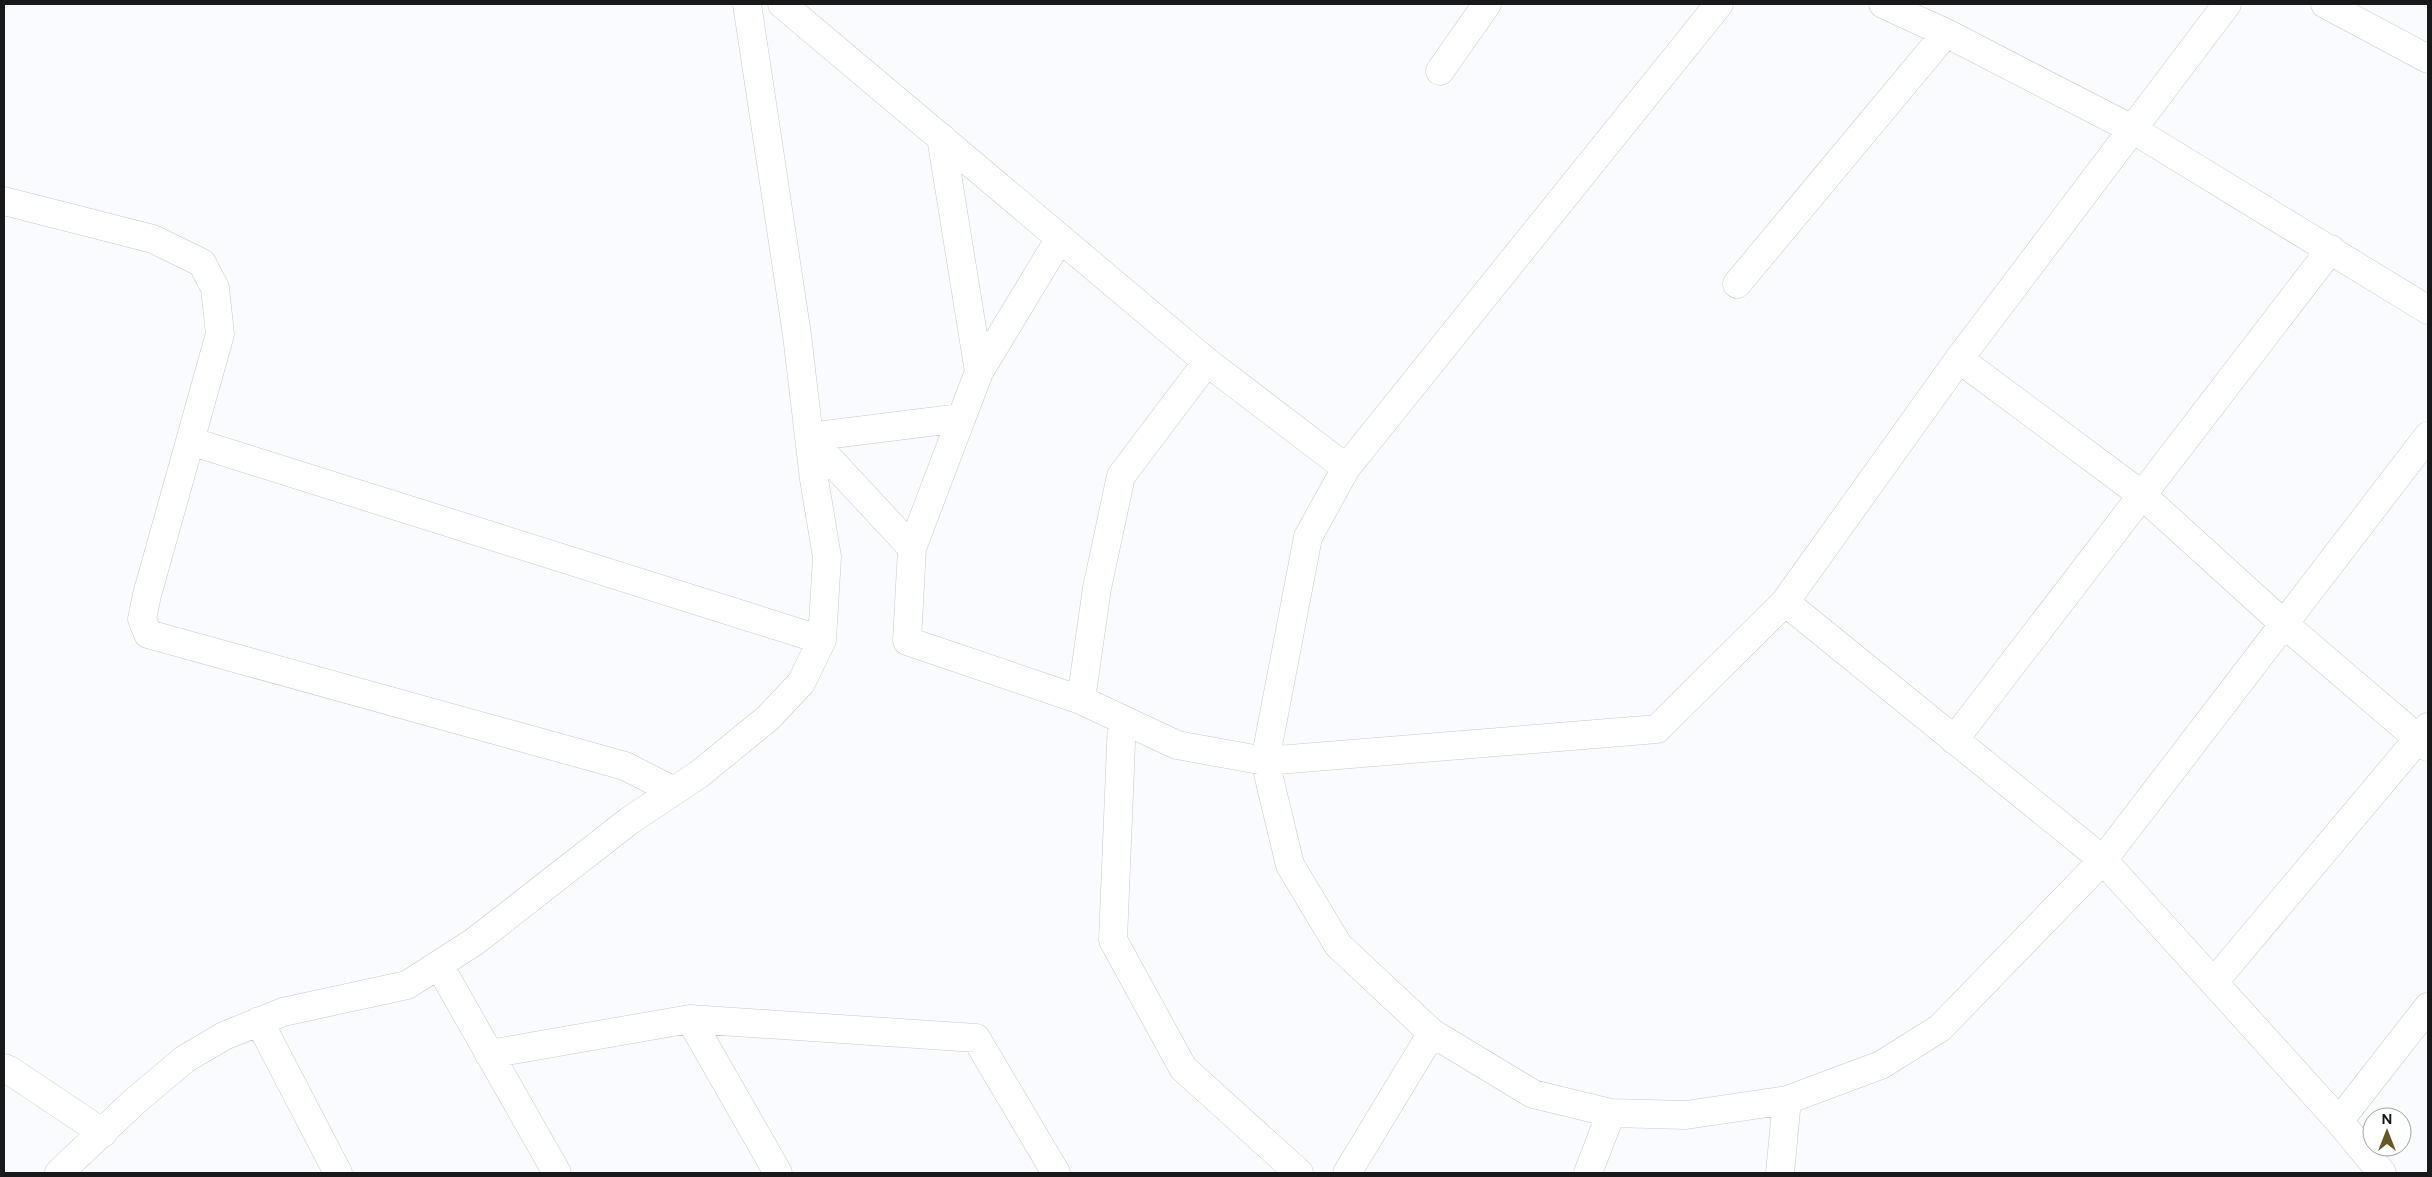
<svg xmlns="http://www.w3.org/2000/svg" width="2432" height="1177" font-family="Figtree,sans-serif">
<rect width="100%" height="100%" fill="#fafbff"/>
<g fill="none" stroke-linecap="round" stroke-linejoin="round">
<g stroke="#c6c8cc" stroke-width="29">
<path id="minor" d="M782,4l425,358 139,106
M1719,4l-373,464 -38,69 -43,224 25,104 48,80 94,88 101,61 78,19 75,2 101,-15 94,-35 59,-37 163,-168 325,-424
M1883,4l63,29 186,96 296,181
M2325,4l103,55
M1440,71l47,-67
M941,137l38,235
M4,201l149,38 49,24 13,25 5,46 -73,261 -5,24 6,15 477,132 49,25
M1060,238l-81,134 -67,176 -5,93 174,59 96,45 88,16 392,-32 128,-127 174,-243 268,-355
M1737,284l209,-251
M1959,359l183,136 142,129 144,123
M190,441l632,199
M912,548l-103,-111 152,-19
M1785,602l318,258 236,261 43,52
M1081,700l16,-112 24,-112 86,-114
M1122,720l-9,220 70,128 116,105
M1954,740l377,-491
M439,965l118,208
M2214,982l214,-255
M690,1019l88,154
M259,1021l79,152
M489,1054l201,-35 286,19 80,135
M4,1068l5,2 94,63
M2339,1121l89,-114
M59,1173l76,-72 50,-42 39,-23 59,-24 124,-27 67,-43 155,-121 69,-46 70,-57 33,-35 21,-43 5,-83 -13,-78 -17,-144 -50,-331
M1347,1173l85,-140
M1588,1173l23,-60
M1780,1173l7,-73"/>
</g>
<use href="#minor" stroke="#fff" stroke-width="28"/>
</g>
<rect width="2432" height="1177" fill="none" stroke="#19191b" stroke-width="10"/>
<g transform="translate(2387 1132)"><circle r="24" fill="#ffffff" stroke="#a3a3a4"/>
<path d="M0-4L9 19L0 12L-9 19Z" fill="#645824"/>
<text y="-8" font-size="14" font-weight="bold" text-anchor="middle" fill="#19191b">N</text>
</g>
</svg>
